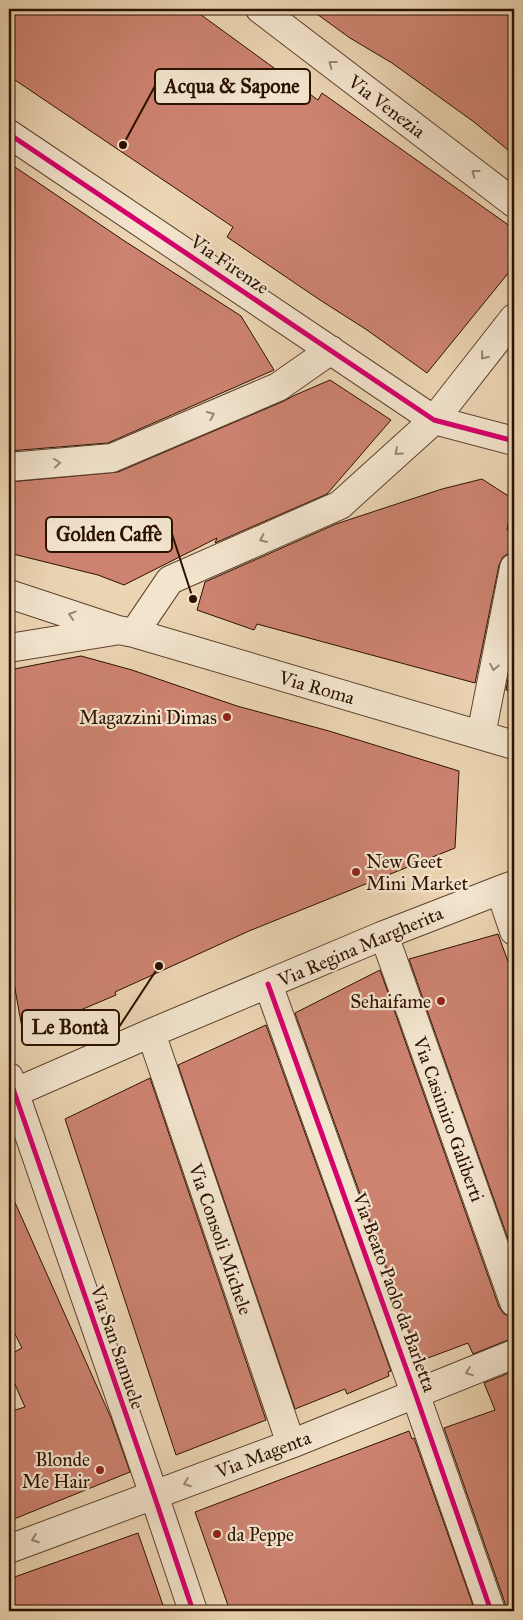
<svg xmlns="http://www.w3.org/2000/svg" width="523" height="1620" font-family="'IM FELL Great Primer',serif">
<rect width="100%" height="100%" fill="#ecd5b3"/>
<filter id="stains"><feTurbulence type="fractalNoise" baseFrequency=".004" numOctaves="4"/><feColorMatrix values="0 0 0 0 .2 0 0 0 0 .09 0 0 0 0 .02 0 0 0 .5 -.17"/></filter>
<radialGradient id="worn" r=".72"><stop offset=".6" stop-color="#630" stop-opacity="0"/><stop offset="1" stop-color="#630" stop-opacity=".3"/></radialGradient>
<path fill="#cd8370" stroke="#2c1100" d="M9,9h184l125,91 4,-7 192,136v37l-87,107 -60,-43 -47,-30 -93,-63 6,-10 -224,-151z
M310,9h204v146l-40,-33 -82,-59 -42,-25z
M9,163l114,77 118,76 33,54 -166,73 -99,8z
M330,380l61,40 -64,74 -112,49 2,-5 -93,47 -26,-10 -89,-22v-71l109,-10 166,-71 9,-5z
M482,479l31,20 -6,31 7,1v22h-5l-6,4 -4,8 -24,118 -218,-59 -3,6 -57,-20 8,-28 131,-58 106,-35z
M514,647v45l-8,-2z
M81,656l51,14 105,36 92,25 130,40 -4,77 -206,83 -134,61 1,3 -73,31 -21,2 -13,-73v-285z
M498,934l16,44v278l-105,-297z
M380,970l119,337 5,7 10,3v22l-6,1 -35,14 -5,-11 -48,18 -125,-348z
M266,1025l125,346 -3,1 1,4 -42,18 -2,-5 -50,20 -117,-344z
M150,1078l116,342 -90,35 -111,-336z
M9,1189l102,229 19,54 -121,49v-109l16,-5 -16,-36v-16l13,-7 -13,-26z
M514,1371v240h-8v-5l-62,-178 51,-18 -11,-27z
M409,1431l3,8 2,-1 61,173h-245l-35,-99z
M138,1533l27,78h-156v-32z"/>
<g fill="none" stroke-linecap="round" stroke-linejoin="round">
<g stroke="#5c422d" stroke-width="30">
<path id="minor" d="M260,9l254,194
M9,134l425,286 80,21
M9,467l103,-9 166,-71 53,-37
M9,594l109,36 16,3 380,112
M134,633l36,-53 170,-75 94,-85 80,-102
M9,648l105,-17
M481,735l33,-167
M500,890l14,41
M384,935l130,367
M268,984l147,409 76,218
M151,1033l140,411
M9,1077l145,418 39,116
M9,1095l142,-62 233,-98 116,-45 14,-5
M9,1549l282,-105 223,-90"/>
</g>
<use href="#minor" stroke="#f3e4ce" stroke-width="28"/>
<g stroke="#f3e4ce" stroke-width="8">
<path id="cycleway" d="M9,134l425,286 80,21
M268,984l147,409 76,218
M9,1077l145,418 39,116"/>
</g>
<use href="#cycleway" stroke="#d6006c" stroke-width="5"/>
</g>
<defs><path id="oneway-chevron" d="M-2-3.5L2.5 0L-2 3.5" fill="none" stroke-width="1.6" stroke-linecap="round" stroke-linejoin="round" transform="scale(1.25)"/></defs>
<g stroke="#998571">
<use href="#oneway-chevron" transform="translate(332 64) rotate(-143)"/>
<use href="#oneway-chevron" transform="translate(475 173) rotate(-143)"/>
<use href="#oneway-chevron" transform="translate(484 356) rotate(128)"/>
<use href="#oneway-chevron" transform="translate(211 415) rotate(-23)"/>
<use href="#oneway-chevron" transform="translate(398 452) rotate(138)"/>
<use href="#oneway-chevron" transform="translate(57 463) rotate(-5)"/>
<use href="#oneway-chevron" transform="translate(263 539) rotate(156)"/>
<use href="#oneway-chevron" transform="translate(72 615) rotate(-162)"/>
<use href="#oneway-chevron" transform="translate(494 667) rotate(101)"/>
<use href="#oneway-chevron" transform="translate(469 1372) rotate(159)"/>
<use href="#oneway-chevron" transform="translate(187 1483) rotate(160)"/>
<use href="#oneway-chevron" transform="translate(35 1539) rotate(160)"/>
</g>
<g fill="#8f2418" stroke="#f3e4ce" stroke-width="2">
<circle cx="227" cy="717" r="5"/>
<circle cx="356" cy="872" r="5"/>
<circle cx="441" cy="1001" r="5"/>
<circle cx="100" cy="1470" r="5"/>
<circle cx="217" cy="1534" r="5"/>
</g>
<g text-anchor="middle" stroke-width="4.5" stroke-linejoin="round" paint-order="stroke">
<g font-size="19" fill="#2c1100" stroke="#f3e4ce">
<text transform="translate(387 106) rotate(37)" y="7">Via Venezia</text>
<text transform="translate(230 264) rotate(34)" y="7">Via Firenze</text>
<text transform="translate(317 687) rotate(16)" y="7">Via Roma</text>
<text transform="translate(360 946) rotate(-23)" y="7">Via Regina Margherita</text>
<text transform="translate(449 1119) rotate(70)" y="7">Via Casimiro Galiberti</text>
<text transform="translate(221 1239) rotate(71)" y="7">Via Consoli Michele</text>
<text transform="translate(395 1292) rotate(70)" y="7">Via Beato Paolo da Barletta</text>
<text transform="translate(118 1347) rotate(71)" y="7">Via San Samuele</text>
<text transform="translate(263 1454) rotate(-21)" y="7">Via Magenta</text>
</g>
<g font-size="19" fill="#2c1100" stroke="#f3e4ce" text-anchor="end">
<text x="217" y="724">Magazzini Dimas</text>
<text x="366" y="868" text-anchor="start">New Geet<tspan x="366" dy="22">Mini Market</tspan></text>
<text x="431" y="1008">Sehaifame</text>
<text x="90" y="1466">Blonde<tspan x="90" dy="22">Me Hair</tspan></text>
<text x="227" y="1541" text-anchor="start">da Peppe</text>
</g>
</g>
<path fill="none" stroke="#2c1100" stroke-width="2" d="M123 145L155 86M193 599L172 534M159 966L119 1027"/>
<g fill="#2c1100" stroke="#f3e4ce" stroke-width="2">
<circle cx="123" cy="145" r="5"/>
<circle cx="193" cy="599" r="5"/>
<circle cx="159" cy="966" r="5"/>
</g>
<g fill="#f3e4ce" stroke="#2c1100" stroke-width="2">
<rect x="155" y="69" width="155" height="35" rx="5"/>
<rect x="46" y="517" width="126" height="35" rx="5"/>
<rect x="22" y="1010" width="97" height="35" rx="5"/>
</g>
<g font-size="20" text-anchor="middle" font-weight="bold" fill="#2c1100">
<text x="232" y="93">Acqua &amp; Sapone</text>
<text x="109" y="541">Golden Caffè</text>
<text x="70" y="1034">Le Bontà</text>
</g>
<rect width="523" height="1620" fill="none" stroke="#ecd5b3" stroke-width="30"/>
<rect x="10" y="10" width="503" height="1600" fill="none" stroke="#2c1100" stroke-width="2.5"/>
<rect x="15" y="15" width="493" height="1590" fill="none" stroke="#2c1100"/>
<rect width="100%" height="100%" filter="url(#stains)"/>
<rect width="100%" height="100%" fill="url(#worn)"/>
</svg>
